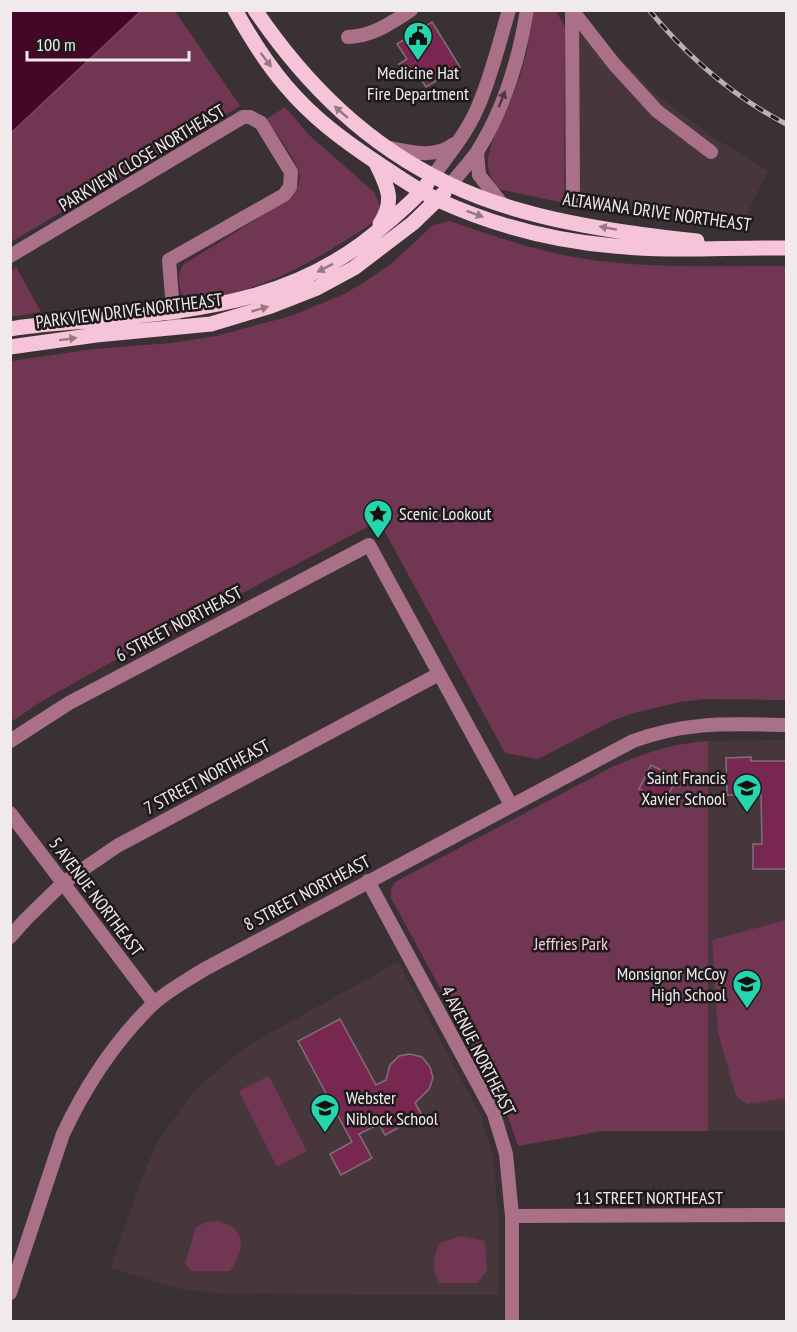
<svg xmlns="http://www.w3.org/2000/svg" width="797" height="1332" font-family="'PT Sans Narrow',sans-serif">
<rect width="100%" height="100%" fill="#3a3134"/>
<path fill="#47373d" d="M565,11h16l25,33 52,52 55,41 55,34 -22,45 -82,-2 -100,-11z
M786,740v391h-78v-390z
M398,962l83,154 12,39 5,63v77l-272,-1 -46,-5 -69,-21 29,-86 19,-43 38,-51 50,-42z"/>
<path fill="#713752" d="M141,11h34l65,95 -229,136v-109z
M534,11h22l9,16 -1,176 -66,-14c-7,-9 -11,-19 -10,-31 4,-25 21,-50 29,-74 9,-24 13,-49 17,-73z
M285,107l24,28 65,57c3,7 8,14 5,22 -6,11 -22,19 -33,26 -42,27 -86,49 -136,58 -9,2 -18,5 -27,1 -4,-11 -7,-26 1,-35l107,-66c6,-8 10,-16 8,-26 -3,-13 -25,-41 -32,-53z
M450,221c51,18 104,36 159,41 58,6 118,4 177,4v434l-81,-1 -25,3 -46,11 -22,8 -74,38 -33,-6 -121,-223 -17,-3 -268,142 -57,32 -31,21v-361l83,-12 77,-6 45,-7 75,-20 51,-21 21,-12 28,-19 42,-39z
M16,267l25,45 -30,5v-45z
M708,741v390h-105l-85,15 -13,-38 -114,-210v-9l4,-7 217,-115c35,-15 59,-23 96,-26z
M786,920v178l-39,6 -11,-8 -18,-64 -6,-92z
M269,1076l38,75 -30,16 -38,-76z
M219,1221c29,9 25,29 11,50h-38l-7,-7 11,-37 11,-5z
M461,1236l24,5 2,29 -9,13h-38c-9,-12 -7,-28 0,-40z"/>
<path fill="#440728" stroke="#784b63" stroke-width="1.5" d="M11,10h130v1l-130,122z"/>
<path fill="#782850" stroke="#7c7276" stroke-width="1.5" d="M432,22l28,45 -34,20 -10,-16 -10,5 -7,-12 8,-5 -10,-15z
M751,757v4h35v108h-33v-25h9l-1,-49h-34l-1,-37z
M651,765l26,13 -12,23 -26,-12z
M340,1019l36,66 10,-5 4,-15 9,-9 11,-2 12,3 8,10 3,11 -4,11 -14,14 7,12 -37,20 -6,-11 -20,10 13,24 -31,17 -11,-21 22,-12 -54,-101z"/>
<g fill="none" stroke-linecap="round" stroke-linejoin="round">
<path stroke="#aa7088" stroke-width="14" d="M572,10l42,54 43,47 54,41
M572,11l1,186
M348,37c25,-1 43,-14 63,-27
M389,148c22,4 46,11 65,-4
M477,152l2,23 23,29
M433,176c16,-22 33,-42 44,-67 14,-31 22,-66 32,-99
M450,185c9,-11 19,-22 27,-33 26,-41 42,-93 50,-142
M10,256l233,-139h7l11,6 30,49 -1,15 -6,8 -115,65 5,62
M10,741l59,-38 300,-158 142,260
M10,813l144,190
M368,881l126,233 12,40 6,62v106
M10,937l16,-18 37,-36 54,-37 322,-172
M512,1216l274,-1
M10,1293l53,-159c22,-47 52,-93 90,-130 14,-13 33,-23 50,-34l430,-229c56,-20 95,-17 153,-16"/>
<path stroke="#f6c4d8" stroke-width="15" d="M235,10c15,27 31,53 51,76 26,31 57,54 90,76 20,13 40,28 62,38 55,25 116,41 176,46 57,6 115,1 172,2
M255,10c51,75 112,135 194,174 72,35 170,49 248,57
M375,161c12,25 21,38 5,63
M10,329c29,-5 58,-6 87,-9 110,-11 206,-20 291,-98 14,-12 29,-24 39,-38
M10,347l86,-12 115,-11 60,-18 46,-18 37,-20 59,-45 31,-30"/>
<g stroke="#b8b0b3" stroke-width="5">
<path id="rail" d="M649,10c38,46 85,87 137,114"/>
</g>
<use href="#rail" stroke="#1e1a1b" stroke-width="3" stroke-dasharray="9" stroke-linecap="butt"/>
</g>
<defs><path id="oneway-solid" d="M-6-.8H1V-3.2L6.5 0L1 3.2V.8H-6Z" transform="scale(1.5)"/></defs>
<g fill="#957883">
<use href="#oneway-solid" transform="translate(266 60) rotate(53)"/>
<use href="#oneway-solid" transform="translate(341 112) rotate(-139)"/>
<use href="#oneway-solid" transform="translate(475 214) rotate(20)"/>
<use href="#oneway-solid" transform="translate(608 228) rotate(-170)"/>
<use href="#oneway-solid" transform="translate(325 268) rotate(153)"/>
<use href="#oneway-solid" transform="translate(260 309) rotate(-16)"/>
<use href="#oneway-solid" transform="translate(68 339) rotate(-7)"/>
</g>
<use fill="#4f3841" href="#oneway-solid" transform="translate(502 99) rotate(-68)"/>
<defs>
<g id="civic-pin" transform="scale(1.5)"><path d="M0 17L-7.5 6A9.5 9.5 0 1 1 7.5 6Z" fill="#25d5ae" stroke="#1e1a1b"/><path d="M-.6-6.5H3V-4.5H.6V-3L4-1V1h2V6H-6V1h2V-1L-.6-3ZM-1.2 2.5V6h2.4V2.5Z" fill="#111"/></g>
<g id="sight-pin" transform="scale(1.5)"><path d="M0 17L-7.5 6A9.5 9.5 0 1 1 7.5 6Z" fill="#25d5ae" stroke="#1e1a1b"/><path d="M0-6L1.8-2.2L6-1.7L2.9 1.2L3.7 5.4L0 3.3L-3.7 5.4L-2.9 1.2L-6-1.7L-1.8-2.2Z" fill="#111"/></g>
<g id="school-pin" transform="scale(1.5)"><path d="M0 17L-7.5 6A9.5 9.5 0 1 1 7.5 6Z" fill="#25d5ae" stroke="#1e1a1b"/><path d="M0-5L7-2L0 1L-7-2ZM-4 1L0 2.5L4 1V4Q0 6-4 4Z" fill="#111"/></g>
</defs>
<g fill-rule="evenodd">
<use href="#civic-pin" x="418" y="36"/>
<use href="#sight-pin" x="378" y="514"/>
<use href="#school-pin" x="747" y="788"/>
<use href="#school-pin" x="747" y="984"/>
<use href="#school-pin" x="325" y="1108"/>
</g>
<g text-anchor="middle" stroke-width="5" stroke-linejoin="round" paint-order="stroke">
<g font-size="18" fill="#f1eaed" stroke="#1e1a1b" text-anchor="start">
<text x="418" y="79" text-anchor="middle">Medicine Hat<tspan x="418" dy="21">Fire Department</tspan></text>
<text x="399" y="520">Scenic Lookout</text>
<text x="726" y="784" text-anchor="end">Saint Francis<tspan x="726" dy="21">Xavier School</tspan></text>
<text x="726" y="980" text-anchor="end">Monsignor McCoy<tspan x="726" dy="21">High School</tspan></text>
<text x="346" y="1104">Webster<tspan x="346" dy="21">Niblock School</tspan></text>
</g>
<g font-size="18" fill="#f1eaed" stroke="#1e1a1b">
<text transform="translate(142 158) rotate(-31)" y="6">PARKVIEW CLOSE NORTHEAST</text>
<text transform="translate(657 212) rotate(8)" y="6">ALTAWANA DRIVE NORTHEAST</text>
<text transform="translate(129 311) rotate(-7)" y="6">PARKVIEW DRIVE NORTHEAST</text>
<text transform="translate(179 624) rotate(-28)" y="6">6 STREET NORTHEAST</text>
<text transform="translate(207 777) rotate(-28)" y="6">7 STREET NORTHEAST</text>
<text transform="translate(307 893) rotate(-28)" y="6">8 STREET NORTHEAST</text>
<text transform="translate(96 897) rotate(53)" y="6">5 AVENUE NORTHEAST</text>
<text transform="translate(478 1051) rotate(63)" y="6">4 AVENUE NORTHEAST</text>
<text x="649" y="1204">11 STREET NORTHEAST</text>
</g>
<g font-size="18" fill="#f8c8db" stroke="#1e1a1b">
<text x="571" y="950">Jeffries Park</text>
</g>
</g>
<rect width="797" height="1332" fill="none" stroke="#f1eaed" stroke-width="24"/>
<path d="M27 51v9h162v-9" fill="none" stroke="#f1eaed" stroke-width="3"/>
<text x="36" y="51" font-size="18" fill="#f1eaed" stroke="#1e1a1b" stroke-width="4.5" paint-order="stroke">100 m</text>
</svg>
